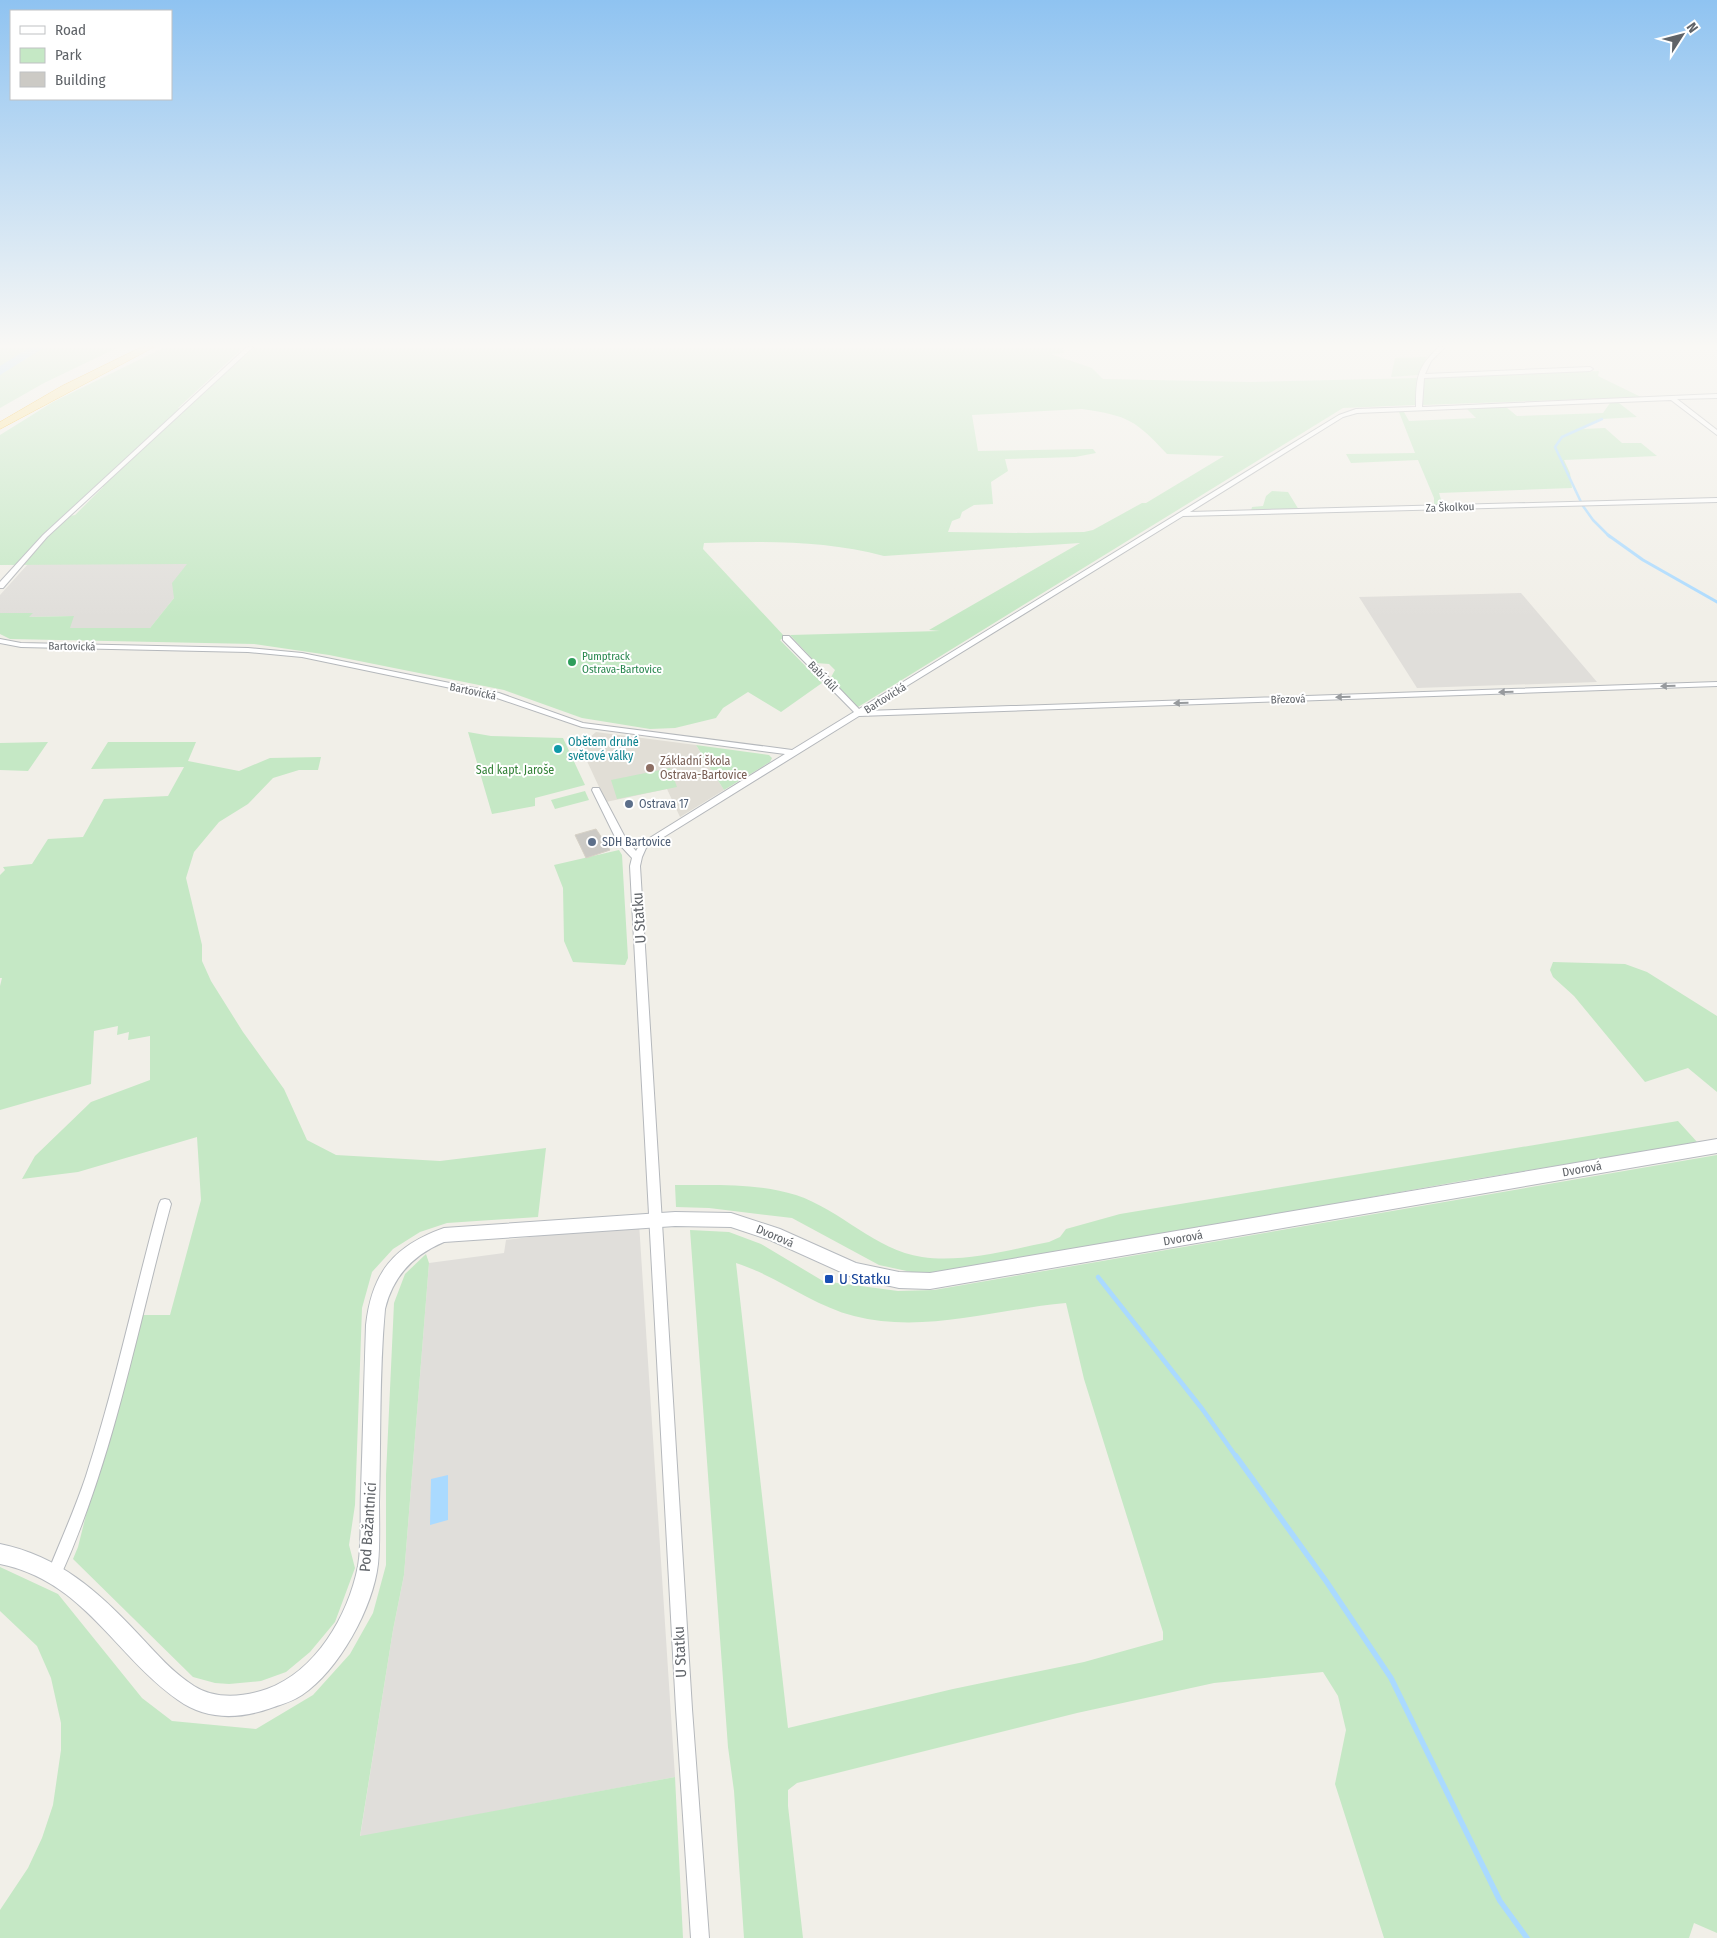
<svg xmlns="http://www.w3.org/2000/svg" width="1717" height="1938" font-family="'Fira Sans Condensed',sans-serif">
<rect width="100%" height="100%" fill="#f1efe8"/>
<path fill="#e0deda" d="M28,564h160l-14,34 -24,30h-81l4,-12 -45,1 4,-4h-32v-18z
M1521,593l76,89 -180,6 -58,-91z
M639,1223l36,554 -315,60 33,-207 11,-55 25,-312 75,-10 2,-13z"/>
<path fill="#e1ded6" d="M596,732l100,13 28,45 -44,27 -13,-28 -61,13 -26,-56z"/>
<path fill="#c5e8c5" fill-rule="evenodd" d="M0,347h119l-75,36 -44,25z
M165,347h79l-66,61 10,-1 63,-60h811l2,6 -13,1 41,14 11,11 147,3 167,-4 -1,27 -73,3 -485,299 -28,-28 5,-9 -6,-6 -13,-1 -26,-28 150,-4 -11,-1 151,-87 -196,13c-59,-16 -120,-15 -180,-13l-1,6 82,88 -5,3 42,43 -41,29 -33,-20 -25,16 -7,10 -41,10 -25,1 -68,-11 -78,-28 -175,-35 -75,-11 -244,-5 -10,-5v-21h33l-4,4 45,-1 -4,12h80l24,-30 -2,-15 15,-19 -187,1v-130l53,-33zM1082,409c47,7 53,11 85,45l57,2 -78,47h-4l-49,27 -9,2 -58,1 -78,-1 4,-11 8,-3 2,-6 12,-7 19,-1 -2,-22 17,-11 -3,-12 70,-2 21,-4 -3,-4 -115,2 -6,-36zM94,487h9l-28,28 -10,2z
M1427,357l-9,18 -27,2 4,-19z
M1599,371l-1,5 43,21 -218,8 1,-27z
M1610,403h9l18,14 -35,2 -19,10 22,-1 17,15h19l16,13 -93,4 6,13 2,15 -133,5 4,13h-9v-8l-16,-38 -67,3 -5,-9 69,-1 -16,-41h5l5,9 67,-3 -9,-9 39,-2 11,9 86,-3z
M1272,491l16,1 11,18 -48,1 1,-4 11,-1 3,-10z
M468,732l23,4 72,2 22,47 -50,13v8l-43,8z
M48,742l-20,29 -28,-1v-27z
M108,742h88l-8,19 51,10 31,-13 51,-1 -3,13h-19l-26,8 -25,26 -29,18 -25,30 -8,26 16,67v16l9,20 32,51 41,57 23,51 29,15 104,6 106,-13 -8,69 -91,6 -27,9 -27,17 -21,23 -10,36 -7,197 -6,40 6,23 -20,54 -25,30 -24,20 -25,9 -32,3 -14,-1 -22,-6 -120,-118 5,-12 58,-232h34l31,-115 -4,-63 -119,35 -56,7 13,-23 56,-54 59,-22v-44l-22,4 1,-8 -12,3 1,-9 -24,5 -3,53 -91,26v-124l2,-8h-2v-103l5,-5 -2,-3 29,-3 16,-25 35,-2 21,-38 64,-3 16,-29 -93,2z
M696,745l73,10 3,3 -2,4 -46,28z
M670,768l7,19 -60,12 -6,-19z
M585,791l4,9 -34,9 -4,-9z
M619,850l3,5 6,103 -3,7 -52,-3 -9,-21 -1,-53 -9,-23z
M1553,962l72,2 22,8 70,44v76l-29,-24 -43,14 -71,-86 -21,-19 -3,-7z
M1678,1121l20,22 -242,39 -509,91h-31l-37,-8 -87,-47 -83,-10 -33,-1 -1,-22c40,0 83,-2 121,10 45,15 79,55 126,62 41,6 86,-7 127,-15l11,-5 6,-8 54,-15z
M1717,1155v778l-23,-10 -5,15h-305l-49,-154 11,-54 -8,-34 -15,-24 -109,11 -137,30 -280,70 -9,7v16l15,132h-59l-10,-147 -6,-44 -38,-517 39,2 32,12 62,37 75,10 36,-1zM736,1263c41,13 76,42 118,53 70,18 142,-7 212,-13l18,76 79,253v8l-79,22 -131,27 -165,39z
M426,1254l3,9 -25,312 -11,55 -33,206 315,-59 8,161h-683v-28l28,-42 14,-30 11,-33 8,-55v-27l-10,-45 -14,-32 -37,-35v-44l58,27 84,104 30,23 84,8 57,-34 37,-41 23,-41 13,-48v-90l8,-172 11,-29z"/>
<path fill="#aadaff" d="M448,1475v45l-18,5 1,-46z"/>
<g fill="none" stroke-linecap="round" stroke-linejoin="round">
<path stroke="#aadaff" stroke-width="2.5" d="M1581,502l-26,-55 7,-10 40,-18
M1583,506l10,14 17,17"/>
<path stroke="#aadaff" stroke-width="3" d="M1608,535l35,25 74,42"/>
<path stroke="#aadaff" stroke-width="4.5" d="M1098,1277l105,133 34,48"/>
<path stroke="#aadaff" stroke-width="5.5" d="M1236,1456l90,125 65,97 109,223 27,37"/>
<path fill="#aadaff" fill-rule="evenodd" d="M31,347h14l-45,28v-9z"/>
</g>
<path fill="#cccac5" stroke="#d6d1c6" d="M596,829l14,21 -24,8 -11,-23z"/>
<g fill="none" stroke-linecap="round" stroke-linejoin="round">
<g stroke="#b5b8bc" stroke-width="2">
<path id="street" d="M247,347h6l-206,190 -44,51h-3v-6l43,-47z
M1439,347h6l-14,14 -6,13 165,-7 3,2 -3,2 -166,7 -2,29 295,-13v4l-40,1 40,31v5l-46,-35 -314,13 -14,4 -153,95 527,-14v4l-534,14 -317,195 851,-29v4l-858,30 -213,132 -4,9 -2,9 52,843 17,229h-18l-15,-229 -46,-843 2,-8 -14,-15 -26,-53 1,-2h6l28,53 9,10 4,-7 145,-90 -203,-27 -88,-30 -192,-40 -54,-5 -227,-5 -21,-4v-4l21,4 227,5 54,5 197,40 84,30 209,27 62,-38 -71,-72v-4h6l70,73 480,-294 17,-6 60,-2c0,-29 1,-40 23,-60z
M165,1199l4,1 2,4c-34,125 -57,254 -111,373l-5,2 -5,-2 -2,-5c13,-32 27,-63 38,-96 29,-89 48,-181 73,-272l2,-4z"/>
</g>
<g stroke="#b6babf" stroke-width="2">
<path id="secondary" d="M1717,1139v14l-787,136 -31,-1 -45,-10 -84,-38 -39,-13 -56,-1 -231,16c-31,13 -51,34 -59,67 -6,64 -4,129 -6,193 0,21 1,42 -1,62 -5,44 -39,106 -76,131 -9,6 -19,9 -28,12 -32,12 -67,14 -96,-7 -64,-45 -94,-119 -178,-136v-20c59,12 99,48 139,91 17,18 34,38 55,51 22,14 50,11 73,3 49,-18 81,-73 91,-123 4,-23 2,-51 3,-75 2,-55 3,-111 5,-166 6,-53 28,-79 78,-97l231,-16 56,1 49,16 76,34 43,9 31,1z"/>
</g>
<g stroke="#f9ab00" stroke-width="1">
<path id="highway" d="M142,347h12l-154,82v-7l62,-36z"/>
</g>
<use href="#street" fill="#fff" fill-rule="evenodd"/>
<use href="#secondary" fill="#fff" fill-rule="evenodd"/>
<use href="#highway" fill="#fde293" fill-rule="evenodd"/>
</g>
<defs><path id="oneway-solid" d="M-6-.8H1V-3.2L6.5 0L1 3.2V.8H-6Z" transform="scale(1.25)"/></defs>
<g fill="#979a9d">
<use href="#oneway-solid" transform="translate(1668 686) rotate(178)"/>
<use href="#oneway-solid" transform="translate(1506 692) rotate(178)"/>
<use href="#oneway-solid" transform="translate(1343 697) rotate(178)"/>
<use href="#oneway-solid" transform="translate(1181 703) rotate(178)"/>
</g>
<linearGradient id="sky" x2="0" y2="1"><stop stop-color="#8fc3f1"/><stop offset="0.56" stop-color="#f9f8f5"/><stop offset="1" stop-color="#f9f8f5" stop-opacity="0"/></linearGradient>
<rect width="1717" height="618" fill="url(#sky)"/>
<circle fill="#2e9e5b" stroke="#fff" stroke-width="2" cx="572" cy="662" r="5"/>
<circle fill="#0f9aa8" stroke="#fff" stroke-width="2" cx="558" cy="749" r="5"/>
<circle fill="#8d6e63" stroke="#fff" stroke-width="2" cx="650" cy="768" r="5"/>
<g fill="#5c6f8a" stroke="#fff" stroke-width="2">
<circle cx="629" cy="804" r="5"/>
<circle cx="592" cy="842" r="5"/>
</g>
<rect fill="#1a4fb4" stroke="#fff" stroke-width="2" x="824" y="1274" width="10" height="10" rx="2.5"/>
<g text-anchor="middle" stroke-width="4" stroke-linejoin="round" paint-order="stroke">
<g font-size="11" fill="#5f6368" stroke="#fff">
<text transform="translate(1450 507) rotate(-2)" y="4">Za Školkou</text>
<text transform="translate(72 646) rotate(1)" y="4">Bartovická</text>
<text transform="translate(823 676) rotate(46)" y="4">Babí důl</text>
<text transform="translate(473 691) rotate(12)" y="4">Bartovická</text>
<text transform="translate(885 698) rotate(-32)" y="4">Bartovická</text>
<text transform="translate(1288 699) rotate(-2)" y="4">Březová</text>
</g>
<g font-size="11" fill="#27864d" stroke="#fff" text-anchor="start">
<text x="582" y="660">Pumptrack<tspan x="582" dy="13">Ostrava-Bartovice</tspan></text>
</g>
<g font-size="12" fill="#0d838f" stroke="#fff" text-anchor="start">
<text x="568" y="746">Obětem druhé<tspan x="568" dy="14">světové války</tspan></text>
</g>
<g font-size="12" fill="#785e54" stroke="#fff" text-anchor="start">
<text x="660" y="765">Základní škola<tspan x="660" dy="14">Ostrava-Bartovice</tspan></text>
</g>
<g font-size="12" fill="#348238" stroke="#fff">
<text x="515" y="774">Sad kapt. Jaroše</text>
</g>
<g font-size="12" fill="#4e5e75" stroke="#fff" text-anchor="start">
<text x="639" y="808">Ostrava 17</text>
<text x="602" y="846">SDH Bartovice</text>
</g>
<g font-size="12" fill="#5f6368" stroke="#fff">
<text transform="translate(1582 1169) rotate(-10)" y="4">Dvorová</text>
<text transform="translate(775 1236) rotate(23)" y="4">Dvorová</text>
<text transform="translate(1183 1238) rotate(-10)" y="4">Dvorová</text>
</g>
<g font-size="15" fill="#5f6368" stroke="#fff">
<text transform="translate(639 918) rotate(-94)" y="5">U Statku</text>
<text transform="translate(368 1527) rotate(-86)" y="5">Pod Bažantnicí</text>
<text transform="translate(680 1652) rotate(-93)" y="5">U Statku</text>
</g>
<g font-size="15" fill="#164399" stroke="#fff" text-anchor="start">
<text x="839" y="1284">U Statku</text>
</g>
</g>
<rect x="10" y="10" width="162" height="90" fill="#ffffff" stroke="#bfc1c3"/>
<rect x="20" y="26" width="25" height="8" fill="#ffffff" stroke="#bfc1c3"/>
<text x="55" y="35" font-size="15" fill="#5f6368">Road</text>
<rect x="20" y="48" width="25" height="15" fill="#c5e8c5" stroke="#bfc1c3"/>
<text x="55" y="60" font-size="15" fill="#5f6368">Park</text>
<rect x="20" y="72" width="25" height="15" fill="#cccac5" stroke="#bfc1c3"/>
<text x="55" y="85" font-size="15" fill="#5f6368">Building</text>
<g transform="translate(1682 35) rotate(54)" stroke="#ffffff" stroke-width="4" paint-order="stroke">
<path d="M0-4L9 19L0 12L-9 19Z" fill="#5f6368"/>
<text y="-8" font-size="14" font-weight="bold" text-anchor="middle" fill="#5f6368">N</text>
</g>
</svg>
